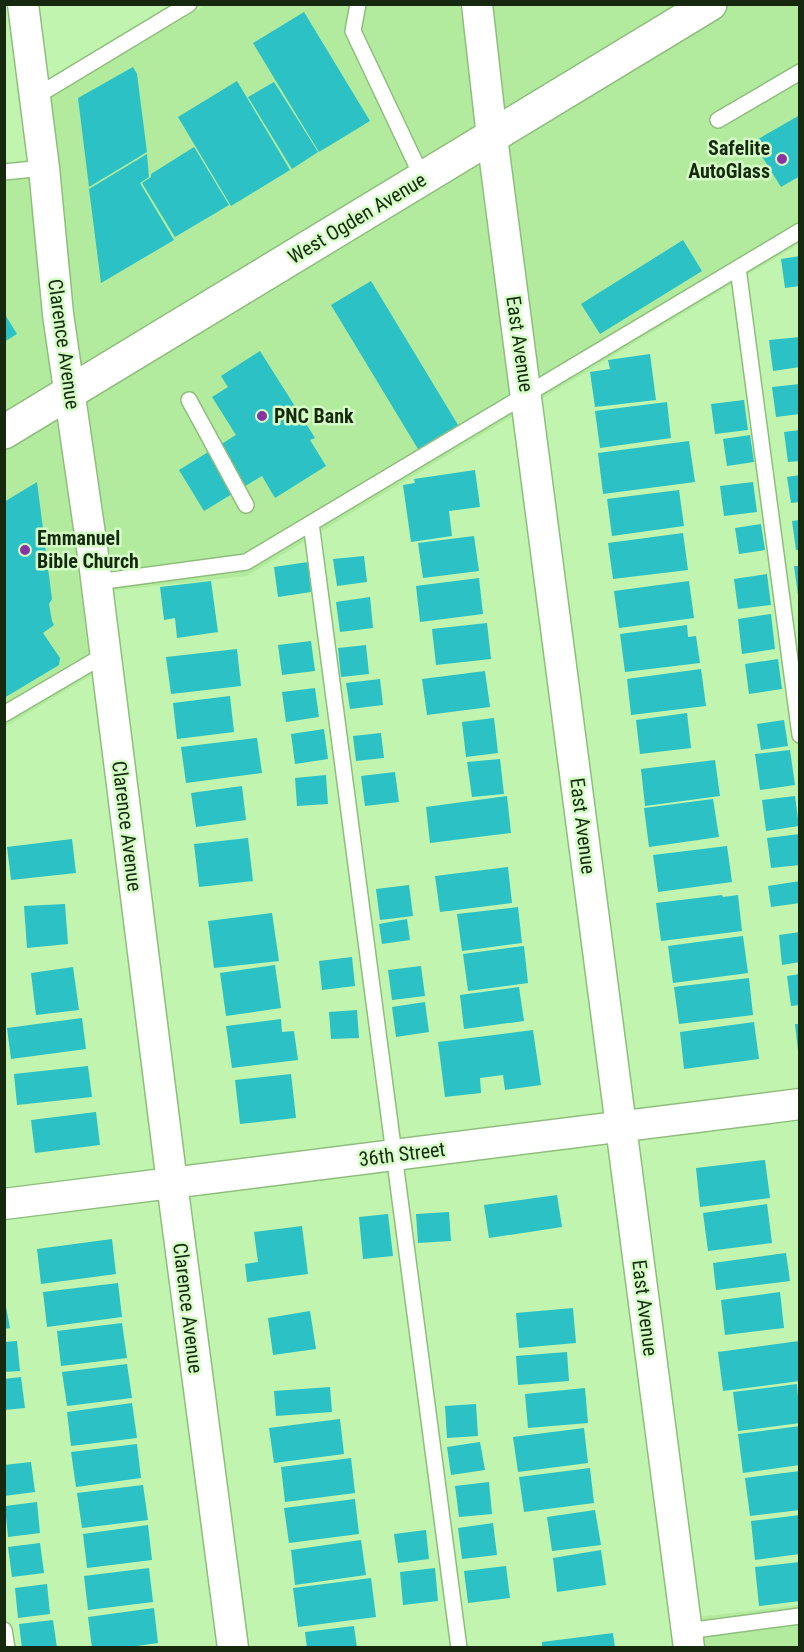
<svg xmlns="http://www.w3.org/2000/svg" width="804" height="1652" font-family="'Roboto Condensed',sans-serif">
<rect width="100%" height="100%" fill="#c1f4ae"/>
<path fill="#b2ea9e" d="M484,4l221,1 -204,124z
M206,5h263l18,133 -482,291v-266l46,-5 -9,-56z
M729,5h70v239l-552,332 -140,15 10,69 -112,67 -1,-282z
M799,1605v42h-105l-4,-29z"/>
<path fill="#2bc1c5" d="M304,12l66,109 -51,31 -66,-109z
M133,67l4,7 10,78 -58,35 -11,-89z
M237,81l53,89 -59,36 -53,-89z
M274,82l44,70 -26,17 -44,-72z
M800,115v61l-19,11 -28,-45z
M194,147l35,58 -54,32 -33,-54 9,-6v-3z
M147,154l2,23 -9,6 34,57 -73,43 -12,-94z
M683,240l19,31 -102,63 -19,-30z
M800,256v30l-15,2 -4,-29z
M371,281l87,144 -40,24 -87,-144z
M4,313l13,21 -13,8z
M800,337v30l-27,4 -4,-31z
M260,351l55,87 -5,2 16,26 -51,32 -13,-22 -58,35 -25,-41 57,-35 -24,-38 16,-10 -7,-11z
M650,354l6,46 -61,7 -5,-35 20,-3 -2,-9z
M800,384v30l-24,3 -4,-30z
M744,400l4,30 -33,4 -4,-30z
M667,402l4,36 -71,10 -5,-37z
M800,430v31l-12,1 -4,-30z
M750,435l4,27 -27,4 -4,-27z
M689,441l6,41 -92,12 -5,-41z
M475,470l5,37 -31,4 3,25 -41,6 -8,-57 12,-2 -1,-4z
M800,475v27l-9,1 -4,-26z
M37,482l15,117 -3,5 3,17 2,4 -11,8 17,25 -1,7 -55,33v-196z
M753,482l4,30 -33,4 -4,-30z
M679,490l5,36 -72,10 -5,-37z
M800,520v30h-4l-4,-29z
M761,524l4,26 -26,4 -4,-26z
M683,533l5,37 -75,9 -5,-36z
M474,536l5,35 -56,7 -5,-35z
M364,556l3,26 -30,4 -4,-27z
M308,562l3,30 -33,5 -4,-30z
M794,566h6v29h-2z
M767,574l4,31 -33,4 -4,-30z
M479,578l4,36 -63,8 -4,-36z
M211,581l7,51 -41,6 -2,-20 -11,2 -4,-33z
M689,581l5,37 -75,10 -5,-37z
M370,597l3,31 -33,4 -4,-30z
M771,614l4,35 -33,5 -4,-35z
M487,623l4,36 -55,6 -4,-36z
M687,625l1,12 8,-1 4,27 -75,9 -5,-38z
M311,641l4,30 -33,4 -4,-30z
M366,645l3,29 -28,3 -3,-29z
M237,649l4,37 -70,8 -5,-37z
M778,659l4,30 -33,5 -4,-30z
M701,669l5,37 -75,9 -4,-36z
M485,671l5,36 -63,8 -5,-36z
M380,679l3,26 -33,4 -4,-26z
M315,688l4,29 -33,5 -4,-30z
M230,696l4,36 -57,7 -4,-36z
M687,713l4,35 -51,6 -4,-34z
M494,718l4,35 -32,4 -4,-35z
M784,720l4,26 -27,4 -4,-26z
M324,729l4,30 -33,5 -4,-30z
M381,733l3,25 -28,3 -3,-25z
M257,738l5,35 -76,10 -5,-36z
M790,750l5,35 -35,5 -5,-36z
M500,759l4,35 -32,3 -5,-35z
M715,760l5,36 -75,10 -4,-37z
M395,772l4,30 -34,4 -4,-30z
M326,775l2,29 -31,2 -2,-28z
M242,786l4,34 -50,7 -5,-34z
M507,796l4,37 -81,10 -4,-36z
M795,796l4,30 -33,5 -4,-31z
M713,799l6,38 -70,10 -5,-39z
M800,834v31l-29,3 -4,-30z
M248,838l5,43 -54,6 -5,-43z
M72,839l4,34 -65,7 -4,-33z
M727,846l5,36 -74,10 -5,-37z
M508,867l4,36 -72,9 -5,-36z
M800,881v22l-29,4 -3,-21z
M409,885l4,31 -33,4 -4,-31z
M722,895l1,2 15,-2 4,36 -81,10 -5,-38z
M65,904l3,40 -41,4 -3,-42z
M518,907l4,36 -60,8 -5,-37z
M272,913l7,48 -65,7 -6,-47z
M407,919l3,21 -28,4 -3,-20z
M800,932v30l-18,3 -3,-30z
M743,936l5,37 -75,10 -5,-37z
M524,946l4,37 -60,8 -5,-37z
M352,957l3,29 -33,4 -3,-29z
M275,965l6,43 -55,8 -6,-43z
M421,966l4,30 -33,4 -4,-30z
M73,967l6,43 -43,5 -5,-42z
M800,974v31l-9,1 -4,-30z
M749,978l4,37 -74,9 -5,-37z
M519,987l5,34 -60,8 -4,-34z
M425,1002l4,30 -33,5 -4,-30z
M357,1010l2,28 -28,1 -2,-27z
M82,1018l4,31 -75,10 -4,-31z
M281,1019l1,13 12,-1 4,29 -66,8 -6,-42z
M754,1022l5,37 -75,10 -4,-37z
M795,1024h5v26h-2z
M533,1030l8,55 -36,5 -2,-15 -23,3 1,15 -36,4 -7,-55z
M88,1066l4,31 -75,8 -3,-31z
M291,1074l5,44 -56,6 -5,-44z
M96,1112l4,33 -65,8 -4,-33z
M765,1160l5,38 -70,9 -4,-39z
M557,1195l5,32 -73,11 -5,-33z
M767,1204l5,39 -64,8 -5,-38z
M449,1212l2,29 -33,2 -2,-29z
M388,1214l5,42 -30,3 -4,-42z
M302,1226l6,48 -61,8 -2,-18 13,-2 -4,-30z
M112,1239l4,35 -75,10 -4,-35z
M786,1253l4,28 -74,9 -3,-27z
M118,1283l4,34 -75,10 -4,-35z
M780,1292l4,36 -59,7 -4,-35z
M4,1296l6,32 -6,1z
M573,1308l3,35 -57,5 -3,-35z
M310,1311l6,38 -43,6 -5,-37z
M122,1323l5,35 -66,8 -4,-35z
M17,1341l3,30 -16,1v-30z
M799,1341l1,40 -77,10 -5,-39z
M567,1352l2,29 -51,4 -2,-29z
M127,1364l5,34 -65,8 -5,-34z
M21,1377l4,31 -21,2v-31z
M797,1384l3,39 -62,8 -5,-39z
M330,1387l2,25 -56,4 -2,-25z
M585,1388l3,35 -60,5 -3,-34z
M132,1403l5,35 -66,8 -4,-34z
M476,1404l2,32 -31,2 -2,-32z
M340,1419l4,35 -70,9 -5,-35z
M800,1426v39l-57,8 -5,-39z
M584,1428l4,35 -70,9 -5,-35z
M480,1442l5,28 -34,5 -4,-28z
M137,1444l4,34 -65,9 -5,-35z
M351,1458l4,35 -70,9 -4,-35z
M31,1462l4,30 -31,4v-31z
M590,1468l4,35 -70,9 -5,-35z
M800,1471v39l-50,6 -5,-38z
M489,1482l3,32 -33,3 -4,-31z
M143,1485l5,35 -66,8 -5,-35z
M355,1499l4,35 -70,9 -5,-35z
M37,1502l3,31 -32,4 -3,-31z
M595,1510l6,35 -49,6 -5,-34z
M800,1515v39l-45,6 -4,-39z
M493,1523l4,32 -35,4 -4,-31z
M148,1525l4,35 -65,8 -4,-34z
M426,1530l3,29 -31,4 -4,-29z
M361,1540l5,35 -71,10 -4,-35z
M40,1543l4,30 -32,4 -4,-30z
M601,1550l5,35 -49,7 -4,-34z
M800,1562v39l-41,5 -4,-39z
M506,1566l4,32 -42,5 -4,-32z
M149,1568l4,34 -65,8 -4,-34z
M435,1568l3,33 -35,4 -3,-33z
M371,1578l5,39 -78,10 -5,-39z
M47,1584l3,30 -32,4 -3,-30z
M154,1608l4,35 -35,5h-31l-4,-31z
M53,1620l4,28h-35l-3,-24z
M354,1626l3,22h-50l-2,-16z
M613,1633l2,15h-73v-6z"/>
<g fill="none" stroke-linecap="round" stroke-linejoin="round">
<g stroke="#8ebe7c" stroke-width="18">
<path id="lane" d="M358,4l-5,27 70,148
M35,97l154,-93
M718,120l82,-48
M4,172l40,-4
M738,268l62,467
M189,400l57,105
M311,523l148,1125
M97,582l149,-20 554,-331
M4,714l102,-60
M4,1630l3,18
M687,1631l113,-15"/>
</g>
<g stroke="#8ebe7c" stroke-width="33">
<path id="street" d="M23,4l21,164 14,146 36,248 78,621 61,465
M477,4l15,133 197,1511
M4,1204l796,-100"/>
</g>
<g stroke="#8ebe7c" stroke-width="36">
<path id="secondary" d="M4,432l706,-428"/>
</g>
<use href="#lane" stroke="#fff" stroke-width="15"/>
<use href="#street" stroke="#fff" stroke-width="30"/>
<use href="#secondary" stroke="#fff" stroke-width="33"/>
</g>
<g fill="#8934a2" stroke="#d5fec6" stroke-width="2">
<circle cx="782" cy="159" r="6"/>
<circle cx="262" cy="416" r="6"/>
<circle cx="25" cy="550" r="6"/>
</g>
<g text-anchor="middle" stroke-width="5" stroke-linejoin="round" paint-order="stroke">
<g font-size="20" font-weight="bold" fill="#16290f" stroke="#d5fec6" text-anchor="start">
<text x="770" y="155" text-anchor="end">Safelite<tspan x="770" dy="23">AutoGlass</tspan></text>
<text x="274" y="423">PNC Bank</text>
<text x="37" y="545">Emmanuel<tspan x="37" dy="23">Bible Church</tspan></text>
</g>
<g font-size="20" fill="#16290f" stroke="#d5fec6">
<text transform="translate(357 218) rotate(-31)" y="7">West Ogden Avenue</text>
<text transform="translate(64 344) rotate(82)" y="7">Clarence Avenue</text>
<text transform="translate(520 344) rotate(82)" y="7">East Avenue</text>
<text transform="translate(127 826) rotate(83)" y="7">Clarence Avenue</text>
<text transform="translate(583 826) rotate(83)" y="7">East Avenue</text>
<text transform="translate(402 1154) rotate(-7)" y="7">36th Street</text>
<text transform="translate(188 1308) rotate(83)" y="7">Clarence Avenue</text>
<text transform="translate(645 1308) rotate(83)" y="7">East Avenue</text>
</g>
</g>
<rect width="804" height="1652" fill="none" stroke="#16290f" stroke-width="12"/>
</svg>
